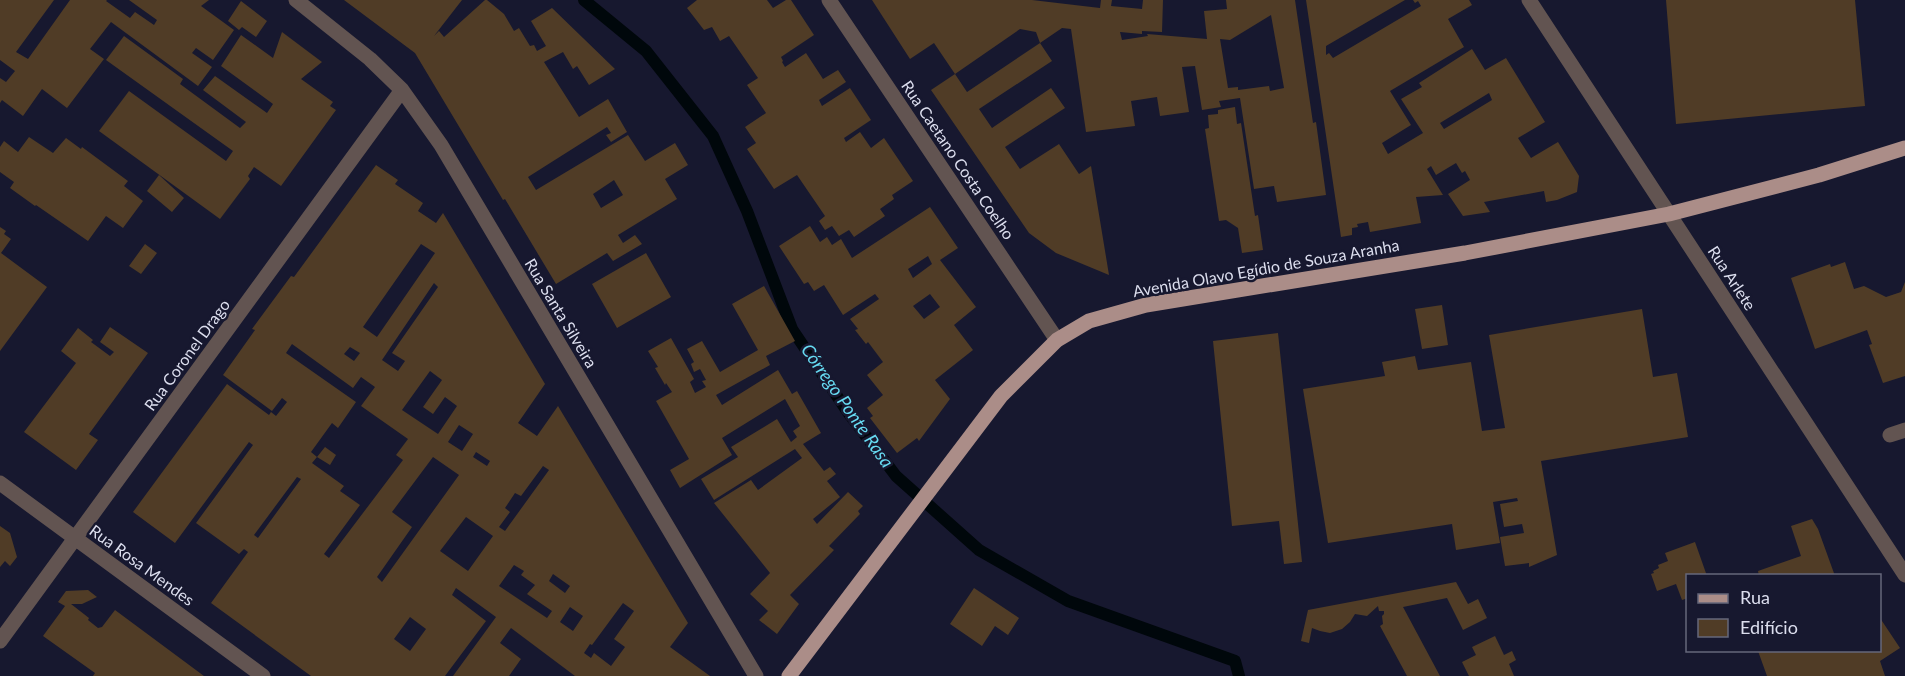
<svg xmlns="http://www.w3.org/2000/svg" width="1905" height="676" font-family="Lato,sans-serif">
<rect width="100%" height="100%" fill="#17182f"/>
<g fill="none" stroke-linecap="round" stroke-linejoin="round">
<path stroke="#00070b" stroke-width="12" d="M584,0l62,51 67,85 34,75 45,118 55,82 49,65 83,74 89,51 167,60 4,15"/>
</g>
<path fill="#503c26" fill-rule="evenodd" d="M0,0h54l-38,52 12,7 42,-59h37l-1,1 24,17 5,-6 19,13 3,-5 -28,-20h80l-8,6 33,24 -21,30 -17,-12 -4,5 20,14 -14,19 -87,-64 -21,27 14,10 -37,49 -25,-19 -19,27 -21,-16 -2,3v-25l6,4 9,-11 -15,-11z
M344,0h118l-28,36 5,-5 5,6 41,-37h2l17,14 10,17 5,-3 11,18 4,-1 3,6 9,-5 -15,-25 21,-13 63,61 -26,16 -12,-19 -4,3 -10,-17 -19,10 35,55 29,-18 19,33 -16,10 -5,-7 5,-2 -4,-6 -79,50 8,13 92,-55 17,26 30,-18 13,22 -23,14 12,20 -59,36 5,8 12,-8 7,9 -29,17 -6,-8 -51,31 -51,-85 -2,1 -88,-147zM614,180l9,15 -22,13 -8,-14z
M697,0h70l6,8 13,-8h5l23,35 -33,22 2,4 -1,1 3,5 21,-14 17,26 15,-9 8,12 -27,18 3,6 28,-18 21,32 -27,18 2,4 14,-10 11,16 13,-10 29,43 -21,14 2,4 -14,10 5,7 -31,21 -5,-7 -10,6 -7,-10 -7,4 -6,-9 6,-5 -28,-41 -23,14 -27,-40 9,-6 -11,-16 21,-14 -19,-28 11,-7 -29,-42 -9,5 -8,-14 -8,3 -17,-22z
M872,0h160l68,8 1,-8h11l-1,6 31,3 1,-9h20l-1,32 -20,-1v3l-22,-2 2,8 26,-4 -1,-2 60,5 -3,-28 23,-2 -1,-9h69l18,123 3,-1 10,73 -49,7 -3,-16 -20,3 -14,-91 -21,3 2,6 -19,3 -7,-44 -13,1 7,45 -29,4 -3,-19 -26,4 4,25 -49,6 -15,-103 -9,-1 -22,15 -4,-11 -16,-3 -65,45 12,18 73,-49 12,18 -73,48 13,19 59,-40 14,20 -60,39 15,22 39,-25 20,30 12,-8 18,109 -53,-22 -27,-20 -98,-143 24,-16 -21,-31 -24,16zM1271,15l13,73 -14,3 -1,-5 -31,4v-3l-10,1 -8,-49 10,1z
M1306,0h99l-79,46v9l3,-2 4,5 88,-52 -3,-5 -3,2 -2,-3h56l3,5 -24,14 16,28 -74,44 21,34 -29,18 6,11 35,-21 -22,-34 21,-12 -3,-4 53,-34 13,21 21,-12 39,64 -27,16 13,20 27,-16 21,34 -2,16 -20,8 -11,2 -2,-11 -60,11 6,10 -27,4 -15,-22 22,-14 -5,-9 -3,2 -6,-10 -20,12 -5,-9 -4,3 16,26 -27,2 5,26 -51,9 -2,-10 -11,2 1,3 -6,1v7l-11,2zM1489,93l3,7 -48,29 -4,-6z
M1666,0h189l10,106 -189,18z
M241,1l26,20 -11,16 -14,-10 -3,3 -11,-9z
M282,32l40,30 -21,17 32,23 -3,4 6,4 -55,76 -27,-19 -6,9 2,3 -30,40 -121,-88 30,-40 97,70 7,-10 -127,-91 18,-24 59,43 -3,5 60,44 6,-6 -43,-32 12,-14 52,37 6,-9 -52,-38 20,-31 32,23z
M1235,107l2,17 4,-1 14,93 3,-1 5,35 -21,3 -4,-25 -12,-8 -7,1 -14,-92 4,-1 -1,-13 10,-1v-4z
M29,137l24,16 13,-15 15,11 1,-2 46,34 -4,5 19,15 -20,27 -17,-12 -18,25 -52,-36 -1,1 -25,-18 4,-6 -14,-10v-25l4,-6 14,11z
M376,165l22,15 -3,4 28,19 -5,8 18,12 7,-10 102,171 -27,39 19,13 21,-30 130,217 -18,24 40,29h-135l-64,-48 -11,15 21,16 -12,17h-56l43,-59 -40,-29 -4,7 34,26 -41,55h-134l-100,-73 37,-51 -4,-3 -5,5 -43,-31 57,-78 -4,-3 -74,101 -42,-31 94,-128 42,31 2,-3 5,4 11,-14 -5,-4 -10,13 -49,-36 32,-45 -3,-1 39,-53 3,1zM421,244l14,9 -58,84 -14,-10zM434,283l4,4 -46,66 13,8 -7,10 -16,-11zM292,344l61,44 8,-11 14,10 -14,19 47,33 -12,16 7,5 -74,98 -5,-4 36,-49 -20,-14 4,-5 -32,-23 5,-6 13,8 6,-10 -11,-8 -8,10 -6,-5 21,-29 6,5 18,-26 -70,-49zM350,347l10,6 -6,8 -10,-7zM430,371l12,9 -19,27 10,7 12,-17 12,9 -19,28 -36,-24zM459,425l14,9 -11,17 -14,-9zM476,452l14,9 -3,5 -14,-9zM433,457l26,18 -77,107 -5,-5 35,-50 -20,-15zM543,466l6,4 -44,61 -6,-4 11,-15 -5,-4 10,-15 6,3zM297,477l4,2 -43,59 -4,-3zM466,517l27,19 -25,35 -28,-20zM514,565l10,6 -3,4 14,10 -8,9 25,17 -5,7 -48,-32zM553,574l17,12 -5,7 -16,-12zM623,603l11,8 -20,28 11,8 -14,19 -17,-13 -3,5 -7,-5 6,-9 2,1zM570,607l13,9 -10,15 -13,-9zM410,617l16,12 -16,22 -16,-12z
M159,175l25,23 -12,14 -25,-21z
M930,207l28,41 -18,12 36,47 -22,18 19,25 -38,30 15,19 -31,42 -2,-3 -20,15 -27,-35 3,-2 -6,-8 16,-13 -16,-20 16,-13 -15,-20 -2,2 -11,-14 3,-1 -8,-10 29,-20 -4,-5 -32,21 -19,-30 -10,6 -6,-9 -4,2 -25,-38 31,-20 10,16 7,-5 5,8 9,-6 11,19zM928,256l4,8 -19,14 -5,-9zM930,294l10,13 -16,12 -11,-13z
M0,227l6,4 -2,3 7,5 -10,14 46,34 -47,64z
M145,244l12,9 -16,21 -12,-8z
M646,253l25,44 -54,31 -25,-44z
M1845,262l9,27 10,-3 22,11 15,-5 4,-10v94l-22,7 -14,-38 3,-1 -5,-14 -52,19 -24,-71 39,-14 1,3z
M764,286l31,55 -29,15 4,9 -54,30 6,10 56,-35 14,24 5,-3 24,42 -18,11 21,27 6,-4 6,7 -9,7 13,16 -27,22 4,5 31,-32 15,14 -5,5 2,3 -31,32 5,4 -44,45 9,9 -22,30 -18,-14 9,-9 -18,-17 20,-21 -56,-70 37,-23 7,10 44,-32 -7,-9 -81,51 -13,-21 37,-22 -7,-10 46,-28 14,23 6,-5 -4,-6 7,-5 -15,-27 -63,39 10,17 -52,33 -10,-18 19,-11 -33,-58 16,-9 -6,-9 -1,2 -10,-17 3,-1 -10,-16 23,-13 23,41 -4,3 5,11 11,-6 -4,-6 4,-1 -6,-11 -6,3 -3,-8 3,-2 -7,-13 15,-8 18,31 38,-22 -26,-46z
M1442,305l6,40 -26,4 -7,-40z
M1642,309l11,68 24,-4 11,64 -147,24 16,94 -28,12v-4l-24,3 -5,-29 24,-4 -2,-9 -18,3 -4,-23 18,-3 -1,-3 -24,4 7,41 -44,7 -4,-26 -124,19 -25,-154 82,-13 -3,-14 33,-6 3,14 53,-8 11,69 23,-3 -16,-93z
M110,327l38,26 -59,81 9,6 -22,30 -52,-38 52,-69 -15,-12 17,-23 15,12 -2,2 19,14 4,-4 -14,-10z
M1278,333l24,229 -18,2 -5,-43 -47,5 -19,-185z
M1812,519l6,10 17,47h-76l-1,-5 43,-15 -10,-30z
M0,526l10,7 7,24 -7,9 -5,-5 -5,6z
M1695,542l12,34h-19v22l-6,2 -6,-16 -19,7 -6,-17 3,-1 -1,-2 6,-3 -1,-3 10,-4 -3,-8z
M1456,582l12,22 10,-5 9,19 -24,12 -16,-32 -44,9 37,69h-33l-27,-50 3,-2 -1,-8 2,-2v-3h-5l-1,-5 -11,10 -12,-2 -5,8 -8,7 -12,4 -10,-2 -8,-3 -3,15 -8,-2 7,-31z
M974,588l45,30 -11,17 -13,-9 -13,20 -32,-22z
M88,590l9,7 -15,7h-11l18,14 -1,2 10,8 4,-1 13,-17 89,66h-111l2,-3 -52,-37 22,-30 -7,-4 8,-11z
M1880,618l20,30 -20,13 5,15h-118l-9,-25h122z
M1495,636l9,19 8,-4 4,9 -7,4 5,12h-45l-7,-14 14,-7 -4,-8z"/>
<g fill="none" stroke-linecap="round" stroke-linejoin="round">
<path stroke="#625451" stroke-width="15" d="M296,0l74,59 32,31 39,55 315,531
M829,0l228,340
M1529,0l376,575
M1890,435l15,-5
M0,483l263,193
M0,641l402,-551"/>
<path stroke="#ab8d88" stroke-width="15" d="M789,676l212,-280 56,-56 32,-19 57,-16 319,-52 204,-39 150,-39 86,-27"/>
</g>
<g text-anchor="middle" stroke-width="5" stroke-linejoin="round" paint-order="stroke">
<g font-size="16" fill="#dcdeee" stroke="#17182f">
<text transform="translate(958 160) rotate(56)" y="6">Rua Caetano Costa Coelho</text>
<text transform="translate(1266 268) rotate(-10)" y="6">Avenida Olavo Egídio de Souza Aranha</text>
<text transform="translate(1732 278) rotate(57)" y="6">Rua Arlete</text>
<text transform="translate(561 313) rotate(59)" y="6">Rua Santa Silveira</text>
<text transform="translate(187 355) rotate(-54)" y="6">Rua Coronel Drago</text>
<text transform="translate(142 565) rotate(36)" y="6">Rua Rosa Mendes</text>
</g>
<g font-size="18" font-style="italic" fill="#67dbf2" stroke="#17182f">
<text transform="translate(847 406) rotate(55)" y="6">Córrego Ponte Rasa</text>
</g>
</g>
<rect x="1686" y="574" width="195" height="78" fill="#17182f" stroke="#66677b" stroke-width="1.5"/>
<rect x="1698" y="594" width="30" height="9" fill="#ab8d88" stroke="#66677b" stroke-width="1.5"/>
<text x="1740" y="604" font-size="18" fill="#dcdeee">Rua</text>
<rect x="1698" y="619" width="30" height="18" fill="#503c26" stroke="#66677b" stroke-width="1.5"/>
<text x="1740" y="634" font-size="18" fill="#dcdeee">Edifício</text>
</svg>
